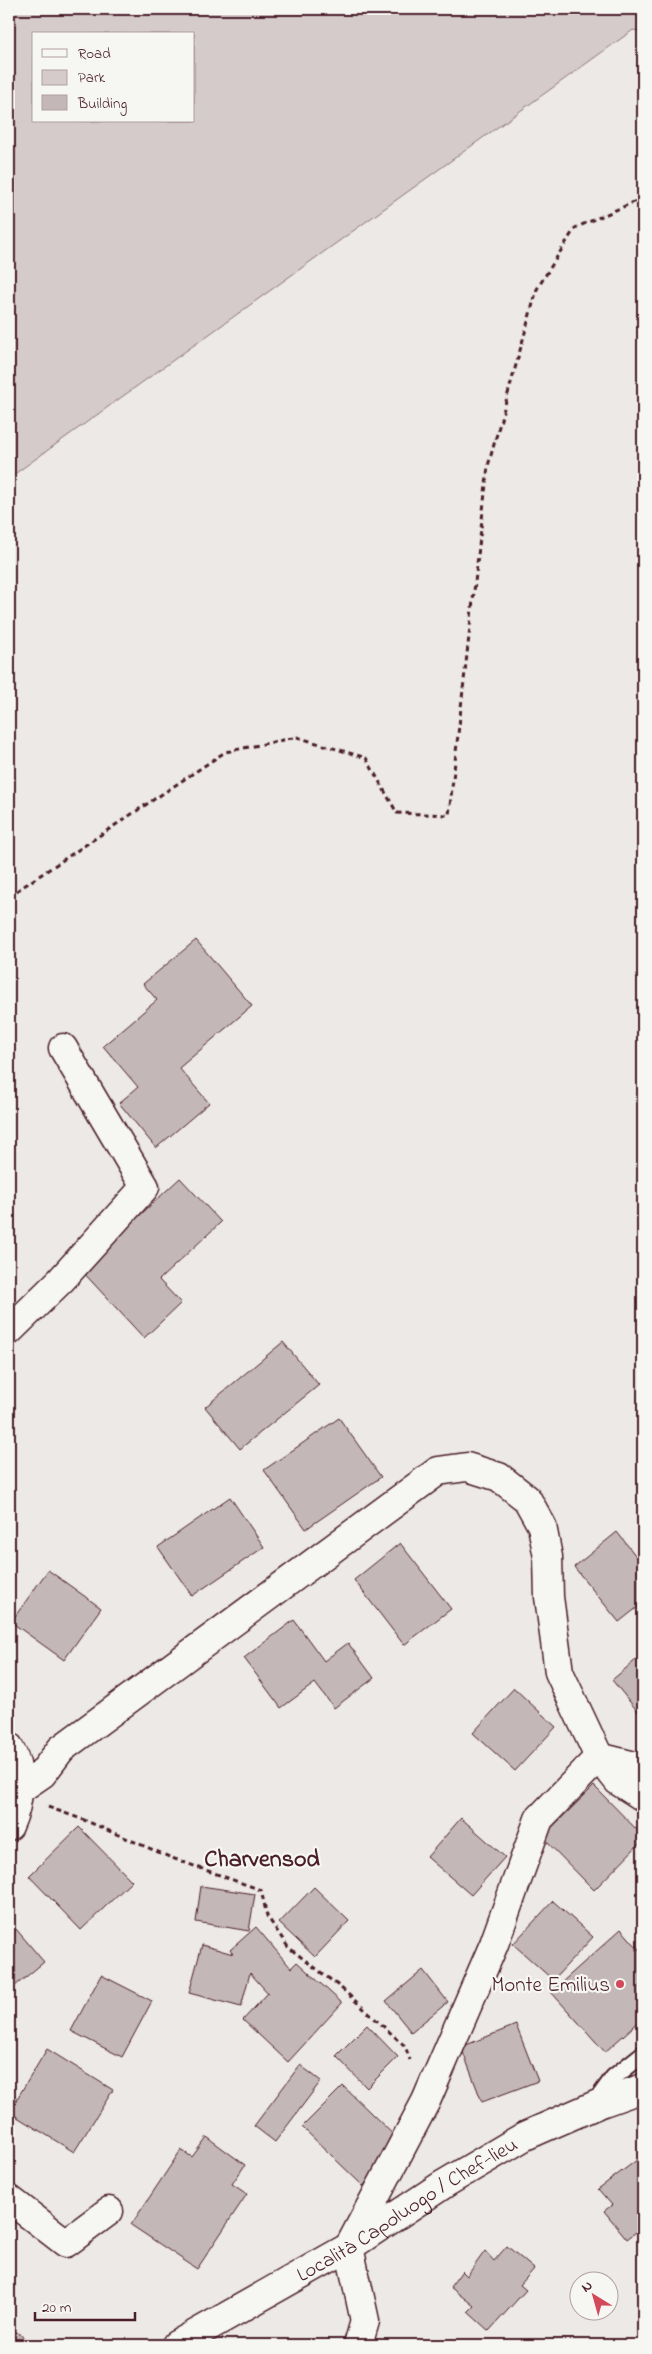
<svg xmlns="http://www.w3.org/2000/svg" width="652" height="2354" font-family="'Indie Flower',sans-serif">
<rect width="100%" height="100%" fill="#ece9e6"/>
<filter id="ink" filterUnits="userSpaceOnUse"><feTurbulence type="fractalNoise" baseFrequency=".02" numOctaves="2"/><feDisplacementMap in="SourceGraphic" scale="10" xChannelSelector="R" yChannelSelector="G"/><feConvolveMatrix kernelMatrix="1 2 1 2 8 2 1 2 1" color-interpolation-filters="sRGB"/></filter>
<g filter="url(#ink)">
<path fill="#d4cbca" stroke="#8f757a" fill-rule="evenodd" d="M9,9h634v23l-10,-2 -624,448zM34,34h160v87h-160z"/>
<path fill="#c4b7b7" stroke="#4a1f2b" d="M196,940l56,66 -73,62 30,35 -53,45 -37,-45 19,-16 -35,-41 54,-46 -14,-16z
M180,1178l41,44 -62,58 22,23 -37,35 -63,-68z
M283,1342l36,43 -79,64 -35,-42z
M339,1418l42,59 -75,52 -42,-59z
M230,1497l34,50 -72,49 -34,-49z
M617,1532l26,33v38l-24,19 -45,-55z
M400,1543l51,66 -47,36 -50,-65z
M48,1570l53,38 -37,52 -53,-38z
M294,1620l30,41 24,-18 26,35 -40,30 -19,-25 -34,25 -37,-50z
M643,1654v64l-31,-38z
M514,1688l42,39 -41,44 -42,-38z
M594,1786l49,50v4l-49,50 -52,-53z
M461,1818l44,39 -34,38 -44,-38z
M79,1827l53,54 -51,49 -52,-54z
M201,1886l54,8 -6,37 -53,-9z
M314,1887l35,34 -34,36 -36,-34z
M553,1901l40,36 -40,43 -40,-36z
M256,1927l35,41 6,-6 45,41 -54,59 -45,-42 25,-27 -18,-20 -9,34 -52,-14 13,-48 31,9 -3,-4z
M16,1929l28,33 -35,29v-56z
M621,1929l22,25v64l-38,34 -54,-60z
M423,1970l25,32 -37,30 -25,-31z
M101,1975l51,26 -30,56 -51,-26z
M367,2025l31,32 -31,31 -31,-32z
M516,2025l22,56 -56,21 -21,-55z
M47,2049l66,41 -39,62 -65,-40z
M300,2065l21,16 -46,61 -21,-16z
M343,2086l60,58 -40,42 -61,-59z
M207,2137l38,28 -13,19 15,10 -50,75 -66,-44 50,-75 11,7z
M641,2157l2,4v73l-3,-5 -13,10 -23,-28 8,-6 -14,-16z
M507,2246l27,23 -14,16 6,5 -37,41 -21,-19 6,-6 -24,-19 12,-16 5,5 18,-25 9,10z
M9,2325l21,18 -2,2h-19z"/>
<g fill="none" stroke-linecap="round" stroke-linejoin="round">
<g stroke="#4a1f2b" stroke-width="20">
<path id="lane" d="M595,2103l19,-26 29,-23"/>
</g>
<g stroke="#4a1f2b" stroke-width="31">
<path id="street" d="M9,1331l52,-51 84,-93 -82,-139
M9,1747c14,24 11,55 0,79
M20,1789l22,-15 19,-25 377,-278 29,-4 32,10 28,22 15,27 6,31 1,40 10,75 40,85 44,11
M9,2199l57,44 43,-32
M358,2345l7,-24 -16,-74 77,-146 68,-157 45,-125 60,-62 19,24 25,16"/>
</g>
<g stroke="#4a1f2b" stroke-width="31">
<g id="secondary">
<path id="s1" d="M176,2345l173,-98 95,-63 81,-48 73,-32 45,-16"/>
</g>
</g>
<path stroke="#4a1f2b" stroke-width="3" stroke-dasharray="5 4" stroke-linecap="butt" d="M9,896l216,-144 72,-15 69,21 31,55 52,2 39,-349 49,-177 38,-61 68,-30
M48,1807l36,13 88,38 89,32 6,26 21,31 52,40 65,59 5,14"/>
<use href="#lane" stroke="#f6f6f2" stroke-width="16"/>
<use href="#street" stroke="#f6f6f2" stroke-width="28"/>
<use href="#secondary" stroke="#f6f6f2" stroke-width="28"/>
</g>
</g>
<circle fill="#d1495b" stroke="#f6f6f2" stroke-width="2" cx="620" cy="1984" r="5"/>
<g text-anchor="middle" stroke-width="4.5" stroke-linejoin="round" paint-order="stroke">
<g font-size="21" fill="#4a1f2b" stroke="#f6f6f2" text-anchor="end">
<text x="610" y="1991">Monte Emilius</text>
</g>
<g font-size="21" fill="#4a1f2b" stroke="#f6f6f2">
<text dy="7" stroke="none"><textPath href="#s1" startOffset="268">Località Capoluogo / Chef-lieu</textPath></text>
</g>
<g font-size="24" font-weight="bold" fill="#4a1f2b" stroke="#f6f6f2">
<text x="262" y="1866">Charvensod</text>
</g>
</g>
<rect width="652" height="2354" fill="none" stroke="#f6f6f2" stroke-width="30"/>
<rect x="15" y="15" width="622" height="2324" fill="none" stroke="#4a1f2b" stroke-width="2" filter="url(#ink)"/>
<rect x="32" y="32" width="162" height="90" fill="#f6f6f2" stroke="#b1a0a2"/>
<rect x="42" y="49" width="25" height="8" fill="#f6f6f2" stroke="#b1a0a2"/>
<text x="78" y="58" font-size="15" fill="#4a1f2b">Road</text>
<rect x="42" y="70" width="25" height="15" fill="#d4cbca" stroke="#b1a0a2"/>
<text x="78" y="82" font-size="15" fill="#4a1f2b">Park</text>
<rect x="42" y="95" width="25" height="15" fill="#c4b7b7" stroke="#b1a0a2"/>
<text x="78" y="108" font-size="15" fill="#4a1f2b">Building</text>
<g transform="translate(594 2296) rotate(323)"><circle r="24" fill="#f6f6f2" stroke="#b1a0a2"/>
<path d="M0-4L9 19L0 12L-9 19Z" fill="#d1495b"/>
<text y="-8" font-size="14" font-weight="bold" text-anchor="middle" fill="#4a1f2b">N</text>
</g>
<path d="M35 2312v8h100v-8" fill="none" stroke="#4a1f2b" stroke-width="2.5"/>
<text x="42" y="2312" font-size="15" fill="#4a1f2b" stroke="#f6f6f2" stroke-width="4" paint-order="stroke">20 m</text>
</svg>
